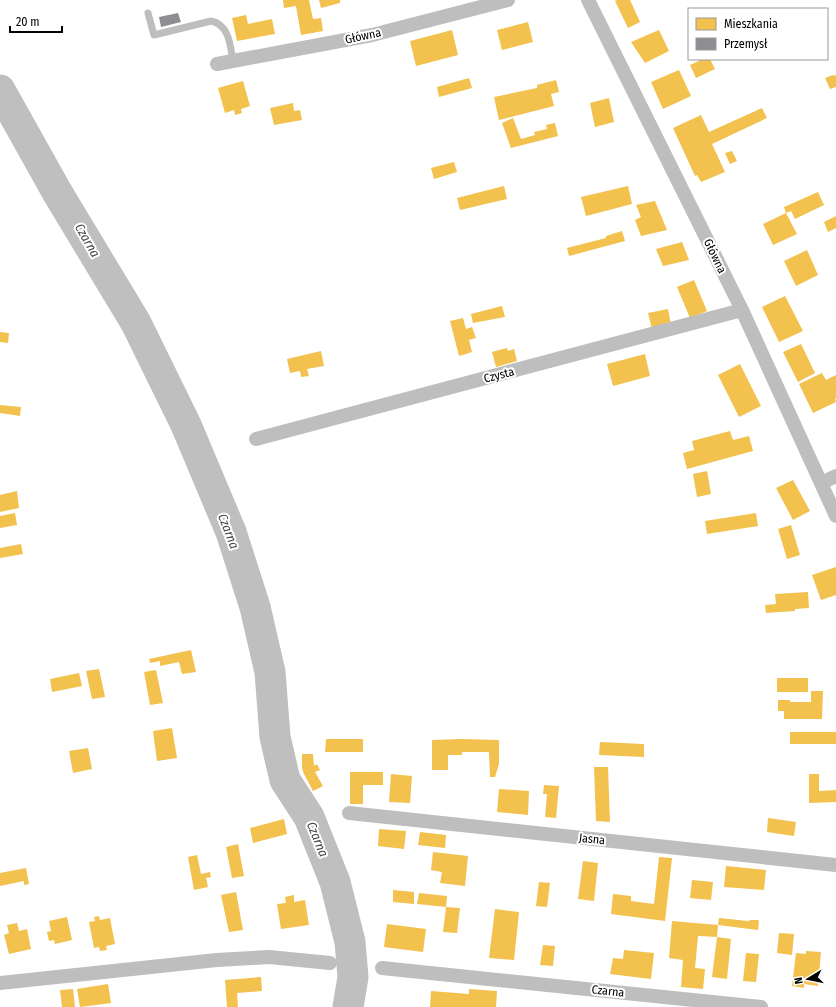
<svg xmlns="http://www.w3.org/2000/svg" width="836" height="1007" font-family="'Fira Sans Condensed',sans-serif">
<rect width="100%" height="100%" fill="#fff"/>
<path fill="#f2c14e" d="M283,0h26l4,19 8,-1 2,13 -22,4 -5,-29 -12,2z
M319,0h21v3l-19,5z
M617,0h13l10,22 -12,6 -13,-27z
M246,15l2,9 24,-5 3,15 -38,7 -5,-23z
M528,22l5,20 -31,8 -5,-20z
M452,30l6,25 -42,11 -6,-25z
M659,30l10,21 -24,12 -14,-21z
M701,59h9l5,10 -19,9 -6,-13 11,-5z
M679,70l12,26 -28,13 -12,-27z
M833,75l1,1 2,-1v12l-6,2 -5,-11z
M469,78l3,10 -33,9 -2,-10z
M556,80l3,12 -8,2 3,12 -55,14 -5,-23 43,-9v-3z
M243,81l7,25 -9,3 1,4 -7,2 -1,-5 -9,3 -7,-25z
M609,98l5,24 -19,5 -5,-24z
M293,103l1,8 6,-1 2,10 -28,5 -4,-17z
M762,108l5,10 -55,26 13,28 -24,10 -4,-7 -2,1 -22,-48 28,-13 8,17z
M513,118l8,21 14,-4 -1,-3 13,-3 -1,-4 9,-2 3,13 -47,12 -9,-25z
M732,151l5,10 -7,3 -5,-11z
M454,162l3,10 -23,7 -3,-11z
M504,186l3,13 -47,11 -3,-12z
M628,186l4,18 -46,12 -5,-19z
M818,192l6,13 -29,14 -4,-8 -5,2 -2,-6z
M655,201l12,29 -26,6 -6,-16 6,-3 -5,-12z
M786,213l11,21 -24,11 -10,-21z
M836,216v12l-8,4 -4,-10z
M622,231l3,10 -56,15 -2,-8 39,-10v-2z
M682,242l7,18 -26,6 -7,-17z
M807,250l11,25 -22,11 -12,-25z
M694,280l13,31 -17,7 -13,-31z
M785,296l18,35 -24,11 -17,-35z
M502,306l3,11 -32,6 -2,-9z
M668,309l3,16 -19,4 -4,-16z
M463,318l3,11 6,-2 4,11 -7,2 3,12 -13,4 -9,-35z
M0,332l9,1 -1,10 -8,-1z
M801,344l14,29 -17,9 -15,-30z
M507,348l1,3 6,-2 3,12 -21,6 -4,-15z
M321,351l3,15 -17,3 2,7 -8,1 -1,-6 -10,2 -3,-14z
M645,354l5,22 -37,10 -6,-22z
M740,364l21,42 -22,11 -21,-42z
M822,373l4,7 10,-5v23l-1,1 1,3 -23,11 -14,-29z
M0,405l21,2 -1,9 -20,-3z
M730,431l3,9 16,-4 4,15 -66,18 -4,-16 11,-3 -2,-9z
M707,471l4,23 -14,3 -4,-23z
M793,480l17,31 -17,9 -17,-32z
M17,491l2,17 -19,4v-17z
M15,513l2,12 -17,3v-12z
M756,513l2,13 -51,8 -2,-13z
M791,525l9,30 -13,4 -9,-30z
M21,544l2,10 -23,4v-10z
M836,567v28l-15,5 -9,-25z
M808,592l1,16 -14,1v2l-29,2 -1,-8 11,-1 -1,-10z
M191,650l5,22 -14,2 -3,-12 -19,4v-5l-10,2 -1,-4z
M99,669l6,28 -13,2 -6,-28z
M156,670l7,33 -13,2 -6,-33z
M79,673l3,13 -30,6 -2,-13z
M777,678h31v14h-31z
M811,691h12l-1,28h-38v-8h-6v-11h12v2h21z
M172,728l5,30 -20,3 -4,-30z
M790,732h46v12h-46z
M326,739h37v13h-38z
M462,739l37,1v24l-4,13h-5l-1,-25h-27v3h-14v15h-16v-30z
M600,742l44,2v13l-45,-2z
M88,748l4,21 -19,4 -4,-22z
M302,754h11l1,12 3,-2 3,6 -5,2 8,14 -10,5 -9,-17 -2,-6z
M594,767h14l2,55 -14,-1z
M350,772h33v13h-20v19h-13z
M391,774l21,2 -2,27 -21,-1z
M809,774h10v17l17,-1v12l-27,1z
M544,785l15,1 -3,32 -11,-1 2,-23h-4z
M499,789l30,2 -1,24 -31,-3z
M768,818l28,4 -2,14 -27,-4z
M284,819l3,15 -34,9 -3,-15z
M379,829l27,2 -2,18 -26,-3z
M420,832l26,3 -1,13 -27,-3z
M238,844l6,32 -12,2 -6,-31z
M433,852l35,4 -3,30 -25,-3 2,-11 -11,-2z
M197,855l4,19 9,-2 1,5 -5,1 2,9 -14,3 -6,-33z
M659,857l13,1 -7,63 -54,-7 2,-20 18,2v5l23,3z
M583,861l15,2 -4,38 -16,-2z
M726,866l40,4 -2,20 -40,-3z
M26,868l3,16 -5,1v-4l-24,5v-13z
M692,880l21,2 -2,18 -21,-2z
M539,882l11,1 -3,24 -11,-1z
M393,890l21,2v12l-21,-2z
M236,892l7,38 -14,2 -8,-37z
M419,893l28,3 -1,11 14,1 -3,25 -14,-1 3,-25 -29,-3z
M294,895v7l11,-2 4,25 -28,4 -4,-25 9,-1 -1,-6z
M495,909l24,3 -5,48 -25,-2z
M99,916l1,4 10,-2 5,26 -9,2 1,4 -7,1 -1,-4 -5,1 -5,-26 6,-1 -1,-4z
M67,917l5,23 -17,4 -1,-4 -5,1 -2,-9 4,-1 -2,-10z
M719,918l29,3 3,-1h7l1,1 -1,9 -40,-5z
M672,921l46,4 -1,12 14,2 -4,40 -15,-2 5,-40 -19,-1 -3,32 10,1 -2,20 -22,-2 2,-27 -14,-2z
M17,923l2,8 8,-2 4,20 -22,5 -5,-19 5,-2 -2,-8z
M387,924l39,5 -3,23 -39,-5z
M779,933l15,1 -2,21 -15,-2z
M543,945l12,1 -2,20 -13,-1z
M624,950l30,3 -3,26 -41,-5 3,-16 10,1z
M806,951l15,1 -3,34 -14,-2v4l-12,-2 4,-33 10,1z
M746,953l13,1 -3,28 -13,-1z
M261,977l1,14 -25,2 1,14h-11l-2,-27z
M108,984l3,19 -31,4 -3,-18z
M73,989l2,18h-13l-2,-17z
M469,989l28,2 -1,16h-66l1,-16 38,3z"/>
<path fill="#8d8d92" d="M178,13l3,9 -20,5 -2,-10z"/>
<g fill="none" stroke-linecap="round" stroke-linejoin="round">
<path stroke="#bfbfbf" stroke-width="31" d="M0,90l57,102 79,131 50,102 45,107 24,75 15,65 5,65 10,43 24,37 26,65 15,60 3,35 -5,30"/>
<path stroke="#bebebe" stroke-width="7" d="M148,13l6,22 57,-14c19,4 19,25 22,40"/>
<path stroke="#bebebe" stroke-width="14" d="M588,0l154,310 94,206
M217,64l155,-29 136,-35
M256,439l486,-129
M821,483l15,-7
M349,813l487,52
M382,968l379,39
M0,983l217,-23 52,-3 61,6"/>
</g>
<g text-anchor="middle" stroke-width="4" stroke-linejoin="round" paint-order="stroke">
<g font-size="12" fill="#000" stroke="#fff">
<text transform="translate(363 36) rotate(-12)" y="4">Główna</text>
<text transform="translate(715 256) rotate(64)" y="4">Główna</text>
<text transform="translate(499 375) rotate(-15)" y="4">Czysta</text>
<text transform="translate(592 839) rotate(6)" y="4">Jasna</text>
<text transform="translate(608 991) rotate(6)" y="4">Czarna</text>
</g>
<g font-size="13" font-style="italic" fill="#444" stroke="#fff">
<text transform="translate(88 240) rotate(60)" y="5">Czarna</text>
<text transform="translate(229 531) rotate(69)" y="5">Czarna</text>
<text transform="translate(318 839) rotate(68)" y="5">Czarna</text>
</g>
</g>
<rect x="688" y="8" width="140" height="52" fill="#ffffff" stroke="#999999"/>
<rect x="696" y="18" width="20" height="12" fill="#f2c14e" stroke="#999999"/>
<text x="724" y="28" font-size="12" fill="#000000">Mieszkania</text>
<rect x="696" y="38" width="20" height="12" fill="#8d8d92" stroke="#999999"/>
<text x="724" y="48" font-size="12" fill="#000000">Przemysł</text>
<g transform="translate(808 979) rotate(260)" stroke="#ffffff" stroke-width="3" paint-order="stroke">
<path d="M0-3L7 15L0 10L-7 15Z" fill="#000000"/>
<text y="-6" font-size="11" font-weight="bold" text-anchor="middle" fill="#000000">N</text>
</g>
<path d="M10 26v6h52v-6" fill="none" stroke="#000000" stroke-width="2"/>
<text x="16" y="26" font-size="12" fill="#000000" stroke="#ffffff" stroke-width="3" paint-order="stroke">20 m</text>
</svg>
